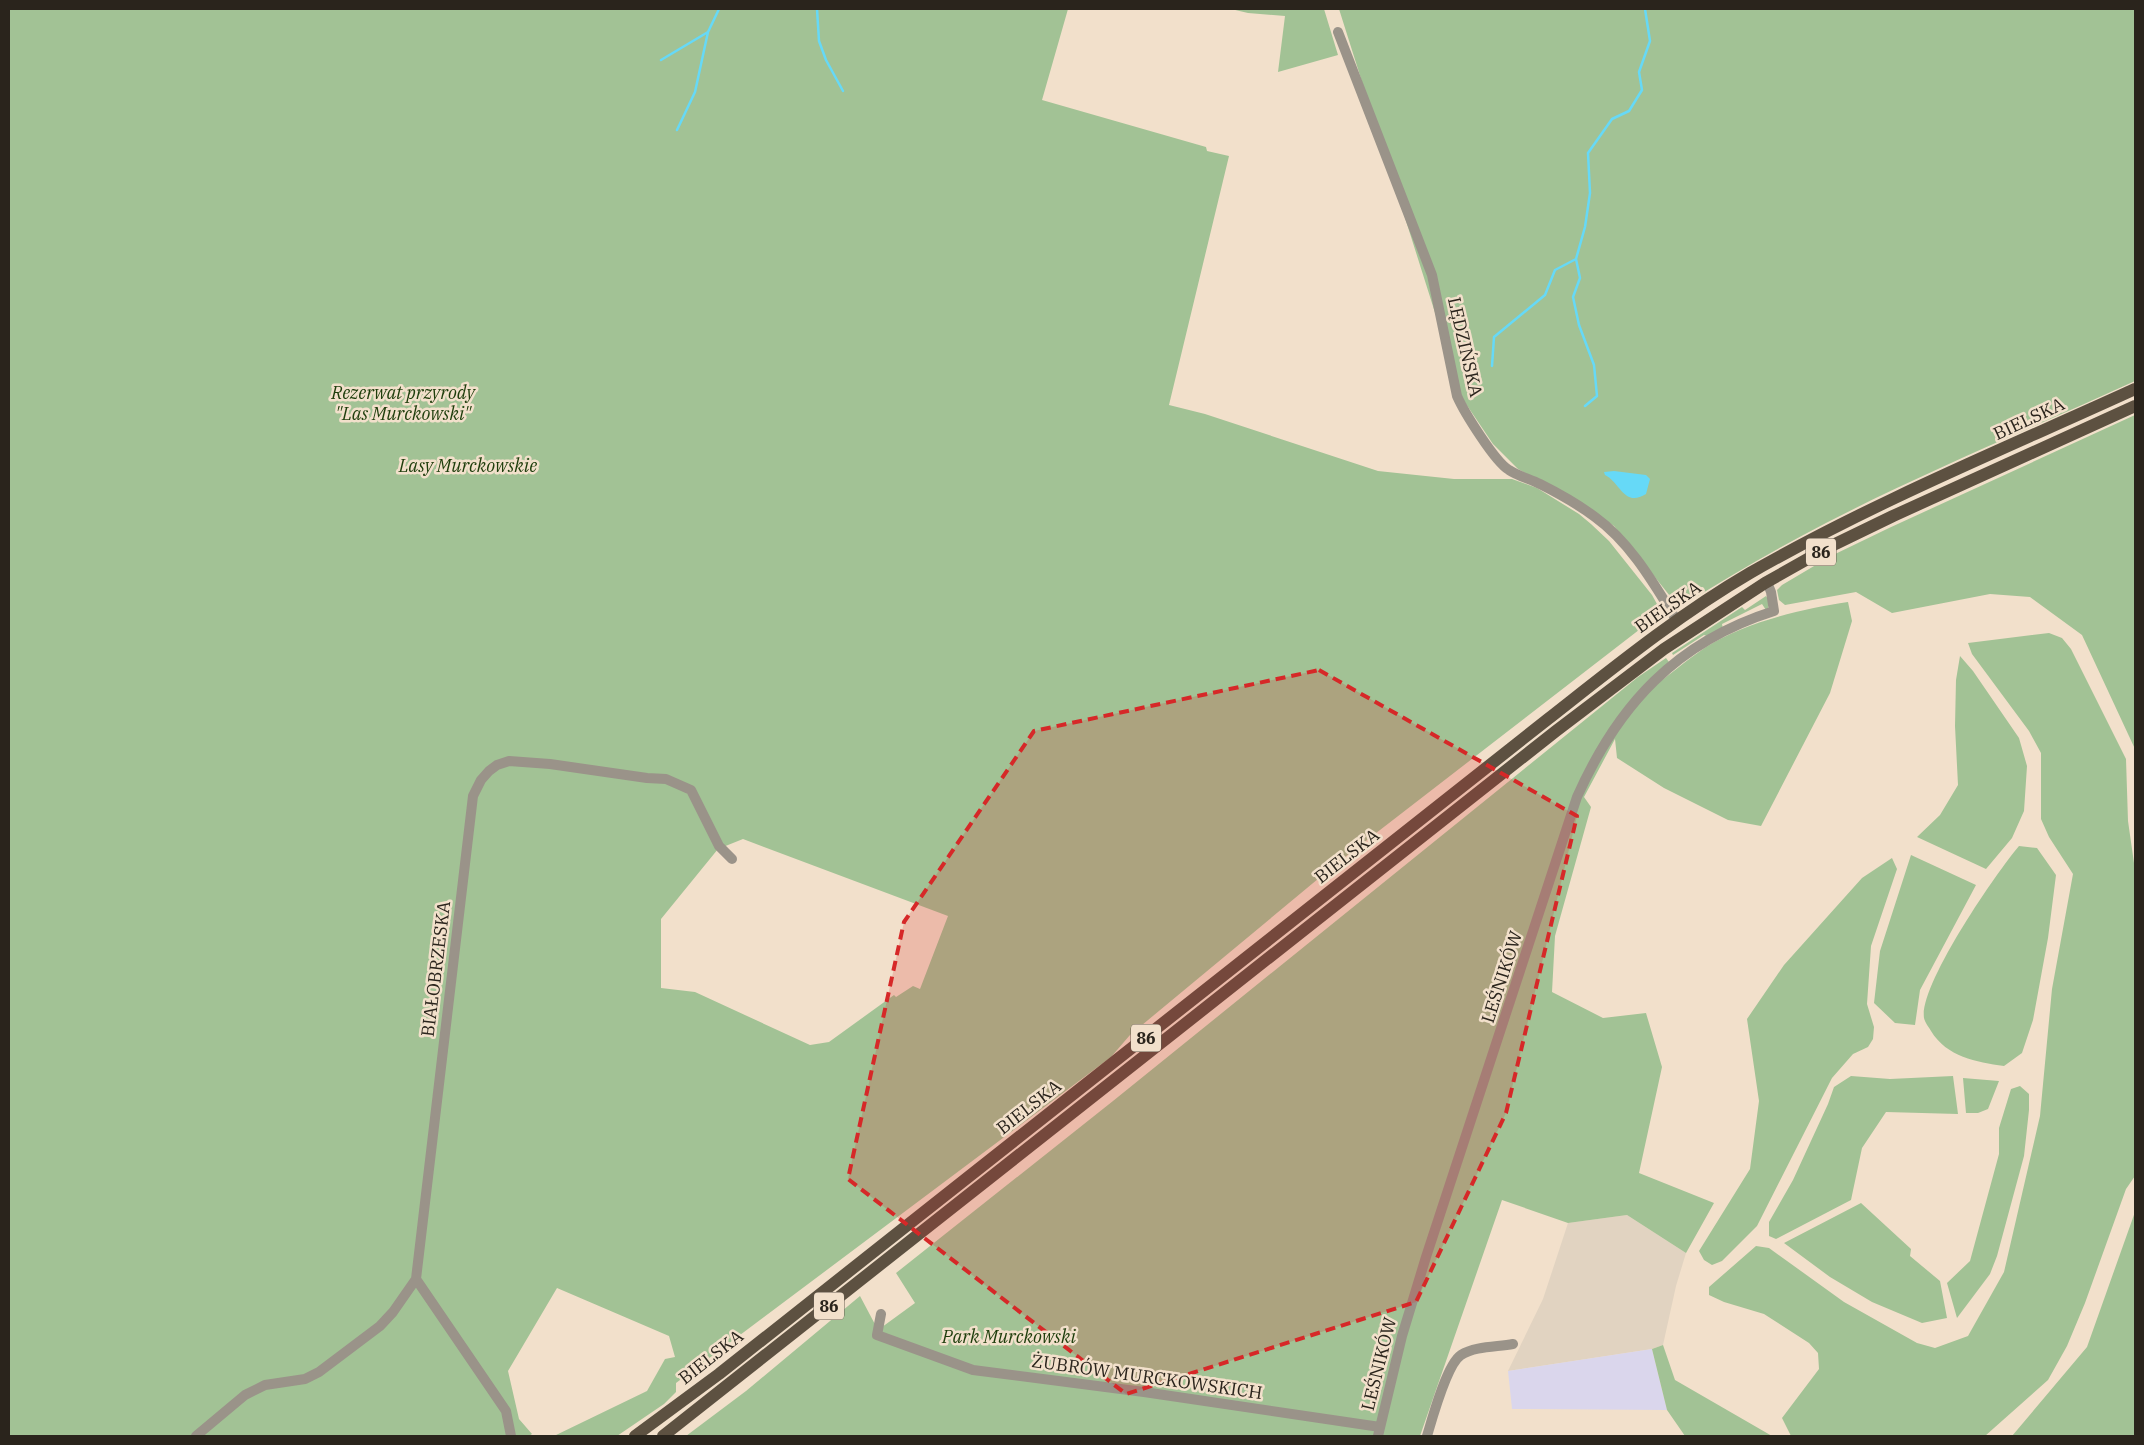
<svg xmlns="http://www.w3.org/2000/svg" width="2144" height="1445" font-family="'IBM Plex Serif',serif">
<rect width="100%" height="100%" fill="#f2e0cb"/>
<path fill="#e1d3c1" d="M1627,1215l59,38 -10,33 -13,59 -11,4 -144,22 35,-72 25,-76z"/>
<path fill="#dad6ec" d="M1652,1349l15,61 -155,-1 -4,-38z"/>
<path fill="#a2c295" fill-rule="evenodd" d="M9,9h1059l-26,91 164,47 1,4 22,5 -60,249 36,9 173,57 76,8h58l25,9 42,26 12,10 18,17 43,54 5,9v12l-321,248 -206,171 -19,22 -435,326v9l-12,12 -47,32h-63l93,-45 18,-32 10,-2 -6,-21 -112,-48 -49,83 11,48 13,15 -3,2h-520zM743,839l205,77 -28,73 -7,-3 -17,11 -2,-2 -65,47 -19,3 -115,-53 -34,-4v-69l57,-70z
M1231,9h93l14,46 -60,17 7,-56 -37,-3z
M1339,9h796v372c-103,47 -208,90 -309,142 -48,25 -95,52 -141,81l-11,-3 -60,-75 -40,-27 -56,-30 -25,-25 -31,-46z
M2135,415v334l-53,-114 -52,-38 -40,-3 -98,19 -36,-21 -71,13 -6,-5 -2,-10 5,-5 49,-29 58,-28z
M1766,596l3,5 -1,8 -2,1 -4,-6 -40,20 1,5 -16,7 -3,-1 -31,20 -1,-2 70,-46 3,3z
M1848,602l4,19 -22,72 -69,133 -33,-6 -64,-32 -47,-30 -2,-19 -31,58 7,10 -36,129 -3,56 51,26 43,-5 16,54 -23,106 75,30 -28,50 -59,-38 -59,8 -66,-23 -82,236h-734l60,-45 114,-95 18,34 37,-27 -19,-30 217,-172 525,-424 28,-19 3,4 -24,31c21,-15 40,-32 61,-46 39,-25 96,-38 142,-45z
M2049,633l13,5 9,11 55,110 2,62 7,49v306l-9,13 -41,114 -18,43 -19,34 -63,56h-194l-9,-18 37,-49 -1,-16 -9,-10 -45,-29 -40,-12 -15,-7v-8l47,-41 13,2 75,54 73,41 18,5 33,-12 36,-64 36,-156 12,-127 21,-115 -24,-37 -8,-18v-66l-12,-22 -57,-77 -4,-11z
M1960,656l13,15 46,67 8,28 -3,45 -12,27 -26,31 -69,-32 23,-22 18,-30 -3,-59 1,-46z
M2019,846l18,2 19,27 -8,63 -15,82 -11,33 -18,13c-28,-4 -57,-9 -73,-35 -2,-4 -6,-8 -7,-13 -5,-33 72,-145 95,-172z
M1911,855l65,30 -56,105 -5,35 -20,-2 -21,-20 6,-52z
M1892,858l5,11 -26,77 -4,58 7,23 -1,12 -5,8 -15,7 -21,24 -75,148 -35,35 -10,4 -8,-5 -5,-9 51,-82 9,-68 -12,-82 37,-54 78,-87z
M1851,1076l39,3 63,-3 5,38 -72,-2 -24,36 -11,52 -75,39 -7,-3v-14l24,-42 35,-76 6,-17z
M1963,1078l36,3 -11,28 -10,4h-12z
M2020,1086l9,8v16l-5,46 -27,100 -7,18 -33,44 -10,-35 23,-22 29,-107v-26l12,-39z
M1861,1203l50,46 -1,7 30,25 7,37 -25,5 -50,-21 -42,-25 -46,-34z
M2135,1212v224h-123l75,-89z
M1663,1345l12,35 97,56h-87l-18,-26 -15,-61z"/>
<path fill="#66d9f7" d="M1614,471l32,4 4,4 -4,15c-22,14 -26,-12 -41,-19l-1,-3z"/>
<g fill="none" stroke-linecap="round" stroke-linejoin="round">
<path stroke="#66d9f7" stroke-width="2.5" d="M817,9l2,32 7,19 17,31
M661,60l47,-28 11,-23
M677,130l18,-38 13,-60
M1492,366l2,-29 51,-42 10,-25 21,-11
M1585,406l12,-10 -3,-31 -15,-40 -6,-28 7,-19 -4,-19 9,-32 5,-34 -2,-40 24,-34 17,-8 13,-21 -3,-18 11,-31 -5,-32"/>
<path stroke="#9a9389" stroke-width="10" d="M1338,32l94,243 25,121c7,16 38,66 52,74 9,6 21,9 31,14 18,9 39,21 55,33 36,26 59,67 82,104
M881,1314l-4,21 96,35 171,22 236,35
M196,1436l49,-41 20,-10 40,-6 14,-7 61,-46 13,-14 23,-33
M511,1436l-5,-25 -90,-132 57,-483 8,-16 8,-9 8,-6 12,-4 41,3 97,14 19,1 25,11 28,56 13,13
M1378,1436l24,-100 24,-79 151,-460c41,-92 99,-155 197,-186l-3,-19 -4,-10
M1427,1436c5,-17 20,-72 34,-81 14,-9 36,-8 52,-11"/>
<path stroke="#5d5141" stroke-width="12" d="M635,1436l84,-62 829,-655c65,-51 130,-104 202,-146 124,-71 256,-125 385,-184
M663,1436l893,-705 108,-82 101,-66 62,-35 66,-32 242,-110"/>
</g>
<path fill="#d62828" fill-opacity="0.2" stroke="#d62828" stroke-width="4" stroke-dasharray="10 6" stroke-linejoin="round" d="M1319,670l258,146 -71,297 -90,189 -290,92 -278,-215 56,-257 130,-191z"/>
<g text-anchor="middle" stroke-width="5" stroke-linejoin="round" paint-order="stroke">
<g fill="#f2e0cb" stroke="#665c50" stroke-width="1">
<rect x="1806" y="538.5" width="30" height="27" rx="4"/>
<rect x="1131" y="1024.5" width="30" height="27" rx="4"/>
<rect x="814" y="1292.5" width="30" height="27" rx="4"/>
</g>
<g font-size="16" font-weight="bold" fill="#2a241c">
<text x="1821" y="558">86</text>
<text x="1146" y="1044">86</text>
<text x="829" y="1312">86</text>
</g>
<g font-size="18" fill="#2a241c" stroke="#f2e0cb">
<text transform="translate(1465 347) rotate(77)" y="6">LĘDZIŃSKA</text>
<text transform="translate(2029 419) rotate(-25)" y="6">BIELSKA</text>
<text transform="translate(1668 607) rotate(-35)" y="6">BIELSKA</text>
<text transform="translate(1347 856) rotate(-38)" y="6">BIELSKA</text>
<text transform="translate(436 969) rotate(-83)" y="6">BIAŁOBRZESKA</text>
<text transform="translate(1502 977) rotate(-72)" y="6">LEŚNIKÓW</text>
<text transform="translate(1029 1107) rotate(-38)" y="6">BIELSKA</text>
<text transform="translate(711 1357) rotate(-38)" y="6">BIELSKA</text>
<text transform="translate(1379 1364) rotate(-76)" y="6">LEŚNIKÓW</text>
<text transform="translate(1147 1377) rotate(8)" y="6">ŻUBRÓW MURCKOWSKICH</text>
</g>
<g font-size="18" font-style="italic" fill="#1d3d0b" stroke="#f2e0cb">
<text x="403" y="399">Rezerwat przyrody<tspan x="403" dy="21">"Las Murckowski"</tspan></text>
<text x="468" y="472">Lasy Murckowskie</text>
<text x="1009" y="1343">Park Murckowski</text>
</g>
</g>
<rect width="2144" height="1445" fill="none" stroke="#2a241c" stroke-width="20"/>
</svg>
